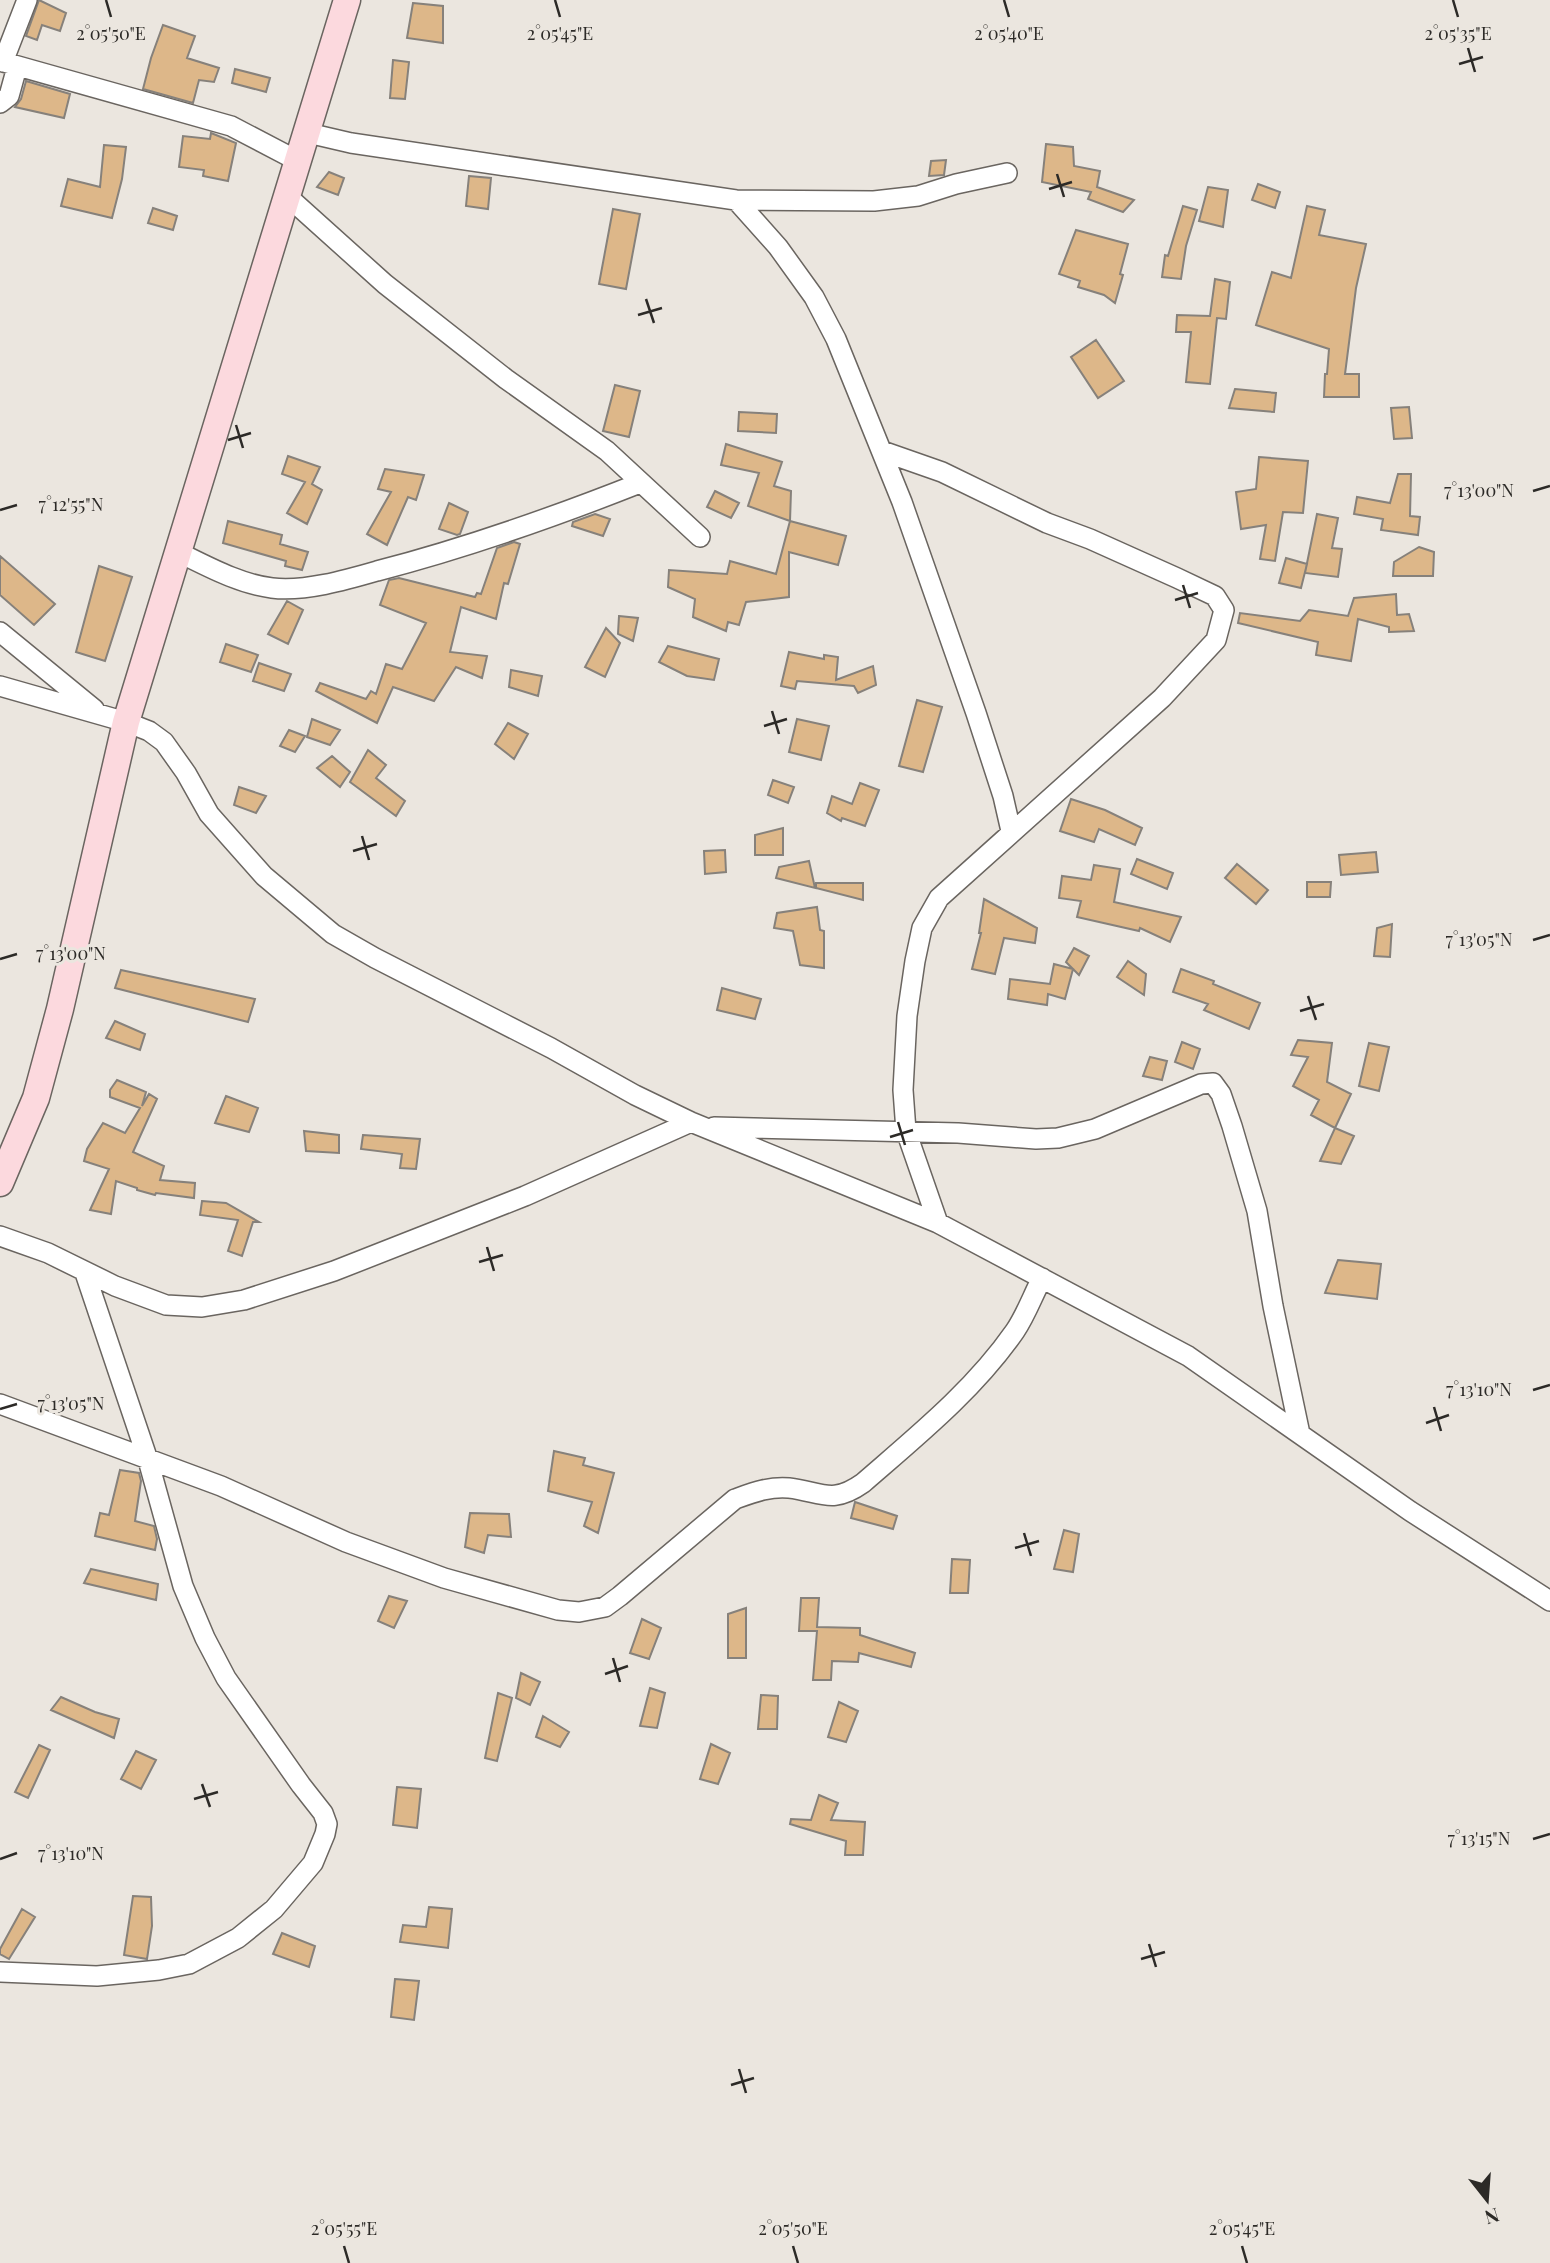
<svg xmlns="http://www.w3.org/2000/svg" width="1550" height="2263" font-family="'Playfair Display',serif">
<rect width="100%" height="100%" fill="#ebe6df"/>
<path fill="#ddb789" stroke="#86817b" stroke-width="2" d="M39,0l27,13 -6,18 -18,-6 -5,15 -11,-4z
M413,3l30,3v37l-36,-5z
M163,25l32,11 -8,22 32,10 -5,14 -15,-2 -6,23 -50,-14 8,-31z
M393,60l16,2 -4,37 -15,-1z
M235,69l35,9 -4,14 -34,-9z
M26,81l44,13 -6,24 -49,-11 6,-8z
M211,133l25,10 -8,38 -25,-5 1,-6 -25,-3 4,-31 27,3z
M1046,144l27,3 1,19 26,5 -3,16 37,13 -11,12 -35,-13 3,-7 -49,-10z
M104,145l22,2 -4,32 -10,39 -51,-12 7,-27 32,8z
M946,160l-2,15 -15,1 2,-15z
M329,172l15,6 -6,17 -21,-8z
M469,176l22,2 -3,31 -22,-3z
M1258,184l22,8 -5,16 -23,-8z
M1208,187l20,3 -5,37 -24,-6z
M1183,206l14,4 -11,36 -5,33 -19,-2 3,-22 3,1z
M1307,206l18,4 -6,25 47,9 -10,44 -11,86h14v23h-35l1,-23h2l2,-25 -73,-24 16,-53 19,6z
M153,208l24,8 -4,14 -25,-7z
M613,209l27,5 -14,75 -27,-5z
M1076,230l52,14 -8,30 3,1 -8,28 -11,-8 -26,-8 2,-6 -21,-7z
M1215,279l15,3 -4,37 -9,-1 -7,66 -24,-2 5,-50h-15l1,-17 33,1z
M1096,340l28,41 -26,17 -27,-41z
M615,385l25,6 -11,46 -26,-6z
M1235,389l41,4 -2,19 -45,-4z
M1409,407l3,31 -18,1 -3,-31z
M739,412l38,2 -1,19 -38,-2z
M726,444l56,18 -8,24 17,5 -1,30 -42,-15 11,-33 -38,-8z
M288,456l32,11 -8,17 10,6 -15,34 -20,-11 18,-31 -23,-8z
M1259,457l49,4 -5,52 -20,-1 -8,49 -15,-2 6,-34 -25,4 -5,-37 20,-3z
M385,469l39,6 -8,25 -8,-3 -21,48 -20,-11 24,-42 -13,-3z
M1398,474h13l-1,42 10,1 -2,18 -37,-5 2,-11 -29,-5 3,-17 33,6z
M715,491l24,12 -8,15 -24,-11z
M449,503l19,9 -8,22 -3,1 -18,-6z
M595,514l15,5 -7,17 -31,-10 1,-4z
M1317,514l21,4 -6,30 10,1 -4,28 -33,-4z
M228,521l54,14 -2,9 28,8 -6,18 -17,-4 1,-5 -63,-18z
M790,521l56,15 -8,29 -49,-13v45l-43,5 -7,23 -11,-3 -2,9 -33,-14 2,-18 -27,-12 1,-17 58,4 3,-13 46,13z
M514,542l6,2 -12,40 -4,-1 -8,36 -35,-12 -11,45 37,4 -5,22 -26,-11 -22,34 -41,-14 -16,36 -61,-32 4,-8 46,16 5,-8 5,3 10,-30 16,5 24,-46 -46,-18 9,-25 10,-2 76,19 2,-4 4,1 16,-46z
M1419,547l15,5 -1,24h-40l1,-14z
M0,556l55,48 -21,21 -34,-30z
M1286,558l21,6 -6,24 -22,-5z
M99,566l33,11 -27,84 -29,-9z
M1396,594l1,21 12,-1 5,17 -25,1v-5l-31,-8 -7,42 -35,-6 2,-13 -80,-19 2,-10 60,8 9,-11 39,6 6,-18z
M287,601l16,9 -15,34 -20,-10z
M619,616l19,2 -5,23 -15,-7z
M606,628l14,15 -15,34 -20,-10z
M226,644l32,11 -7,17 -31,-10z
M668,646l51,13 -5,21 -27,-4 -28,-14z
M789,652l35,7v-4l14,2 -2,23 37,-14 3,19 -18,8 -4,-7 -57,-5 -2,8 -14,-3z
M259,663l32,11 -7,17 -31,-10z
M511,670l31,6 -4,20 -29,-9z
M917,700l25,7 -19,65 -24,-6z
M312,719l28,11 -10,15 -23,-8z
M797,719l32,7 -8,34 -32,-8z
M508,723l20,11 -14,25 -19,-15z
M289,730l16,6 -10,16 -15,-6z
M368,750l18,15 -10,13 29,23 -9,15 -46,-34z
M332,756l18,16 -10,15 -23,-19z
M773,780l21,7 -6,16 -20,-8z
M860,783l19,7 -14,36 -23,-8 -1,3 -14,-8 5,-17 20,8z
M239,787l27,9 -10,17 -22,-8z
M1071,799l34,11 37,18 -7,17 -36,-16 -5,13 -34,-11z
M783,828v27h-28v-20z
M725,850l1,22 -21,2 -1,-23z
M1376,852l2,20 -37,3 -2,-20z
M1137,859l36,14 -6,16 -36,-15z
M809,861l6,27 -39,-10 3,-11z
M1237,864l31,26 -12,14 -31,-26z
M1094,865l26,4 -6,33 67,15 -11,25 -30,-14 -1,3 -62,-14 4,-16 -22,-3 3,-22 29,4z
M1307,882h24l-1,15h-23z
M816,883h47v17l-47,-12z
M984,899l53,29 -2,15 -31,-5 -9,36 -23,-5 9,-36h-2z
M817,907l3,23 4,1v37l-24,-3 -7,-34 -19,-3 3,-15z
M1392,924l-2,33 -16,-1 3,-28z
M1074,948l15,8 -10,19 -13,-13z
M1128,961l18,13 -2,21 -27,-18z
M1054,964l19,5 -8,30 -17,-5 -1,11 -39,-6 2,-20 40,5z
M1181,969l33,12 -1,3 47,19 -11,26 -45,-19 4,-6 -35,-12z
M121,970l134,29 -7,23 -133,-34z
M722,988l39,11 -6,20 -38,-9z
M115,1021l30,13 -5,16 -34,-12z
M1298,1040l34,3 -5,39 24,12 -16,34 -24,-13 8,-15 -26,-14 15,-29 -17,-2z
M1182,1042l18,7 -7,20 -18,-7z
M1369,1043l20,4 -10,44 -20,-5z
M1150,1057l17,4 -5,19 -19,-4z
M117,1080l29,12 -4,14 7,-12 8,5 -24,53 31,14 -4,14 35,3 -1,15 -38,-5 -1,2 -18,-5v-2l-21,-7 -5,33 -21,-4 19,-41 -25,-8 3,-12 16,-26 22,10 15,-25 -30,-11v-7z
M226,1096l32,12 -9,24 -34,-9z
M1335,1128l19,8 -13,28 -21,-3z
M304,1131l35,4v18l-33,-2z
M363,1135l57,4 -4,30 -16,-1 2,-14 -41,-5z
M202,1201l24,2 33,19h-6l-11,34 -14,-5 10,-31 -38,-5z
M1338,1260l43,4 -4,35 -52,-6z
M554,1451l31,7 -2,7 31,8 -16,60 -14,-7 8,-24 -44,-11z
M120,1470l19,3 2,8 -6,40 19,5 3,13 -2,11 -60,-14 5,-23 9,2z
M855,1502l42,14 -4,13 -42,-11z
M470,1513l39,1 2,23 -23,-2 -4,18 -19,-6z
M1064,1530l15,4 -6,38 -19,-3z
M952,1559l18,1 -2,33h-18z
M91,1569l67,15 -2,16 -72,-17z
M389,1596l18,5 -13,27 -16,-7z
M801,1598h18l-2,29 43,1v7l55,18 -4,14 -52,-14 -1,9 -26,-1 -1,19h-18l4,-49h-18z
M746,1608v50h-18v-44z
M642,1619l19,9 -12,31 -19,-6z
M521,1673l19,9 -10,23 -14,-7z
M650,1688l15,5 -8,35 -17,-2z
M498,1693l14,5 -15,63 -12,-3z
M761,1695l17,1 -1,33h-19z
M61,1697l34,15 24,7 -5,19 -63,-28z
M839,1702l19,9 -12,31 -18,-5z
M543,1716l26,16 -9,15 -24,-10z
M711,1744l19,9 -12,31 -18,-5z
M39,1745l11,5 -22,48 -13,-6z
M136,1751l20,9 -15,29 -20,-10z
M397,1787l24,2 -4,39 -24,-3z
M819,1795l19,8 -7,17 34,2 -2,33h-18l1,-14 -56,-17 1,-5 20,1z
M133,1896l18,1 1,29 -5,33 -23,-4z
M429,1907l23,2 -4,39 -48,-6 3,-17 23,2z
M22,1909l13,8 -26,42 -9,-5v-5z
M282,1933l33,13 -6,21 -36,-13z
M395,1979l24,2 -5,39 -23,-3z"/>
<g fill="none" stroke-linecap="round" stroke-linejoin="round">
<g stroke="#6a6560" stroke-width="22">
<path id="minor" d="M0,61l231,65 65,34
M3,62l24,-62
M0,103l9,-7 8,-29
M308,133l43,10 385,57 138,1 44,-5 38,-12 51,-11
M286,195l99,89 121,95 101,72 93,86
M736,200l42,47 36,50 22,42 66,163 74,211 27,83 8,35
M882,451l60,21 105,51 43,16 87,39 38,18 9,14 -8,30 -54,58 -223,200 -17,30 -7,33 -8,55 -4,74 3,41 32,92
M178,552c29,14 61,32 94,36 32,4 74,-8 105,-17 89,-23 177,-54 263,-88
M0,632l94,77
M0,686l126,36 23,9 15,11 22,31 23,41 55,62 69,58 42,24 176,90 84,47 56,27 247,101 250,133 222,155 140,90
M714,1127l244,6 78,6 22,-1 37,-9 106,-45 12,-1 8,11 11,32 25,85 16,95 27,128
M0,1236l48,17 67,33 51,19 36,2 42,-7 90,-29 191,-75 166,-74
M0,1404l221,82 125,56 98,36 114,32 21,2 26,-5 15,-11 115,-97c17,-6 35,-13 54,-11 33,4 43,17 74,-5 54,-47 111,-93 152,-152 11,-16 18,-36 27,-53
M0,1972l97,4 62,-6 30,-6 49,-26 36,-29 39,-46 12,-29 2,-10 -4,-11 -22,-28 -75,-107 -21,-40 -22,-52 -35,-126 -63,-187"/>
</g>
<g stroke="#6a6560" stroke-width="29">
<path id="secondary" d="M0,1183l36,-85 24,-89 66,-287 221,-722"/>
</g>
<use href="#minor" stroke="#fff" stroke-width="19"/>
<use href="#secondary" stroke="#fcd9de" stroke-width="26"/>
</g>
<path fill="none" stroke="#2c2a27" stroke-width="2.5" d="M106,0l5,17M555,0l5,17M1004,0l5,17M1453,0l5,17M1468,48l7,24M1459,64l24,-7M1057,174l7,23M1049,189l23,-7M646,299l8,24M638,315l24,-7M236,425l7,23M228,440l23,-7M1533,491l17,-5M0,510l17,-5M1183,585l7,23M1175,600l23,-7M772,711l7,23M764,726l23,-7M362,836l7,24M353,851l24,-7M1533,940l17,-5M0,959l17,-5M1308,996l8,24M1300,1011l24,-7M898,1122l7,23M890,1137l23,-7M487,1247l7,24M479,1262l24,-7M1533,1390l17,-5M1434,1407l7,24M0,1409l17,-5M1426,1423l23,-8M1024,1533l7,23M1015,1548l24,-7M613,1658l7,24M605,1674l23,-8M202,1784l8,23M194,1799l24,-7M1533,1839l17,-5M0,1859l17,-6M1149,1944l7,23M1141,1959l24,-7M739,2069l7,24M731,2085l23,-7M344,2246l5,17M793,2246l5,17M1242,2246l5,17"/>
<g font-size="18" text-anchor="middle" fill="#2c2a27" stroke="#ebe6df" stroke-width="6" stroke-linejoin="round" paint-order="stroke">
<text x="111" y="40">2°05'50"E</text>
<text x="560" y="40">2°05'45"E</text>
<text x="1009" y="40">2°05'40"E</text>
<text x="1458" y="40">2°05'35"E</text>
<text x="1479" y="497">7°13'00"N</text>
<text x="71" y="511">7°12'55"N</text>
<text x="1479" y="946">7°13'05"N</text>
<text x="71" y="960">7°13'00"N</text>
<text x="1479" y="1396">7°13'10"N</text>
<text x="71" y="1410">7°13'05"N</text>
<text x="1479" y="1845">7°13'15"N</text>
<text x="71" y="1860">7°13'10"N</text>
<text x="344" y="2235">2°05'55"E</text>
<text x="793" y="2235">2°05'50"E</text>
<text x="1242" y="2235">2°05'45"E</text>
</g>
<g transform="translate(1487 2200) rotate(163)" stroke="#ebe6df" stroke-width="5" paint-order="stroke">
<path d="M0-5L12 26L0 18L-12 26Z" fill="#2c2a27"/>
<text y="-10" font-size="19" font-weight="bold" text-anchor="middle" fill="#2c2a27">N</text>
</g>
</svg>
